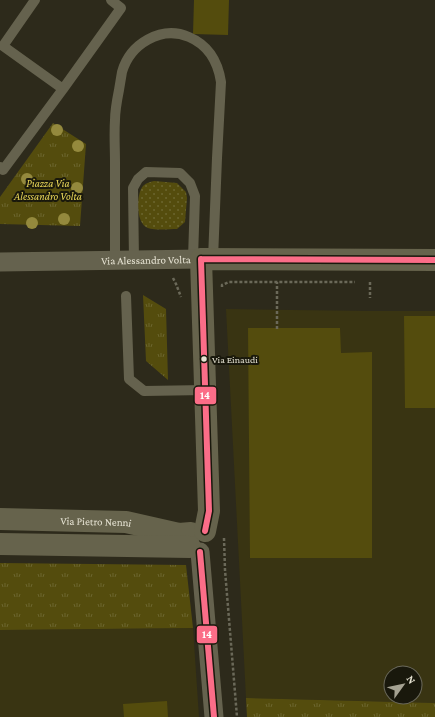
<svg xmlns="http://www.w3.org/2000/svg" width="435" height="717" font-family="'Crimson Pro',serif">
<defs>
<pattern id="grass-tufts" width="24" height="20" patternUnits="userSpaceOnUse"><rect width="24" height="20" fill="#544c0d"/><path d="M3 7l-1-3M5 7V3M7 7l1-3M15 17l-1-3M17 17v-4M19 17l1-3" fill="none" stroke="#6c662f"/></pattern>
<pattern id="garden-dots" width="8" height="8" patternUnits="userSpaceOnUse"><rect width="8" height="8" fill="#544c0d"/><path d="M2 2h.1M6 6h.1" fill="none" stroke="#6c662f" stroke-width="1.8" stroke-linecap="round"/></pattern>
</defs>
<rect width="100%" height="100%" fill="#2d2a1b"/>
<path fill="#393412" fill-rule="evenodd" d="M226,309l143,2h66v392l-189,-5zM391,673h24v24h-24z
M193,628l6,89h-199v-87z"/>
<path fill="url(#grass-tufts)" d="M53,123l33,21 -6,82 -80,-2v-27z
M143,295l23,14 2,71 -22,-19z
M0,563l186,2 7,63 -193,2z
M246,698l189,5v14h-188z"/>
<path fill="url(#garden-dots)" d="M154,181l23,2 9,9 1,6 -2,24 -8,7c-7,0 -25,2 -31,-2 -10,-6 -10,-33 -3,-41 3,-3 7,-4 11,-5z"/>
<path fill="#544c0d" d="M194,0h35l-1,35 -35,-1z
M404,316h31v92h-30z
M248,328h92l1,25 31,-1v206h-122z
M167,701l1,16h-44l-1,-13z"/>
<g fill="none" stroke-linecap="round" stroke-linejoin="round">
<path stroke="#6b6959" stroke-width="2.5" stroke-dasharray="3 2" stroke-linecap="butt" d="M173,278l3,6 5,13
M370,282v16
M222,287v-2l7,-3h126
M277,329v-47
M224,538l1,32 12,147"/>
<path stroke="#65624e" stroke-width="10" d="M35,0l-32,46 60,43 58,-81 -10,-8
M0,167l3,3 60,-81
M115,260c0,-32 0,-65 0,-97 0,-15 -1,-29 0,-43 0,-10 2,-20 4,-30 1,-6 2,-12 3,-18 8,-28 39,-47 67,-35 19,8 29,25 32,45l-4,76 -4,101
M134,260l-1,-72 5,-9 8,-7 34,1 10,10 5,13 -2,63
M126,296l3,83 15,12 61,-1"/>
<g stroke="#65624e" stroke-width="19">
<path id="s1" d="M0,262l201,-3"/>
<path d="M200,552l14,165"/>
</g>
<g stroke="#66634c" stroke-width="22">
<path id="s2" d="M0,519l126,3 53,12 12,-1"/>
<path d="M205,531l4,-20 -8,-252 234,1"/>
<path d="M0,544l190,3"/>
</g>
<g stroke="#19180c" stroke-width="9">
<path id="bus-1" d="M201,259l8,252 -4,20
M201,259l234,1
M200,552l14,165"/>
</g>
<use href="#bus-1" stroke="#fb6d88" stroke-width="6"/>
</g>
<g fill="#94893d">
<circle cx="57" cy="130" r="6"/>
<circle cx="78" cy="146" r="6"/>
<circle cx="27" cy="179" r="6"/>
<circle cx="77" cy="188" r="6"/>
<circle cx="64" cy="219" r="6"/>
<circle cx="32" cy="223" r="6"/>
</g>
<circle fill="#e5e2d2" stroke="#19180c" stroke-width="1.5" cx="204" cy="359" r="3.5"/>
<g text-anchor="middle" stroke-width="4" stroke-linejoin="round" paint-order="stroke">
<g font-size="10" fill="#e5e2d2" stroke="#19180c" text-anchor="start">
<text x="212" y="363">Via Einaudi</text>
</g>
<g font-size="11" font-style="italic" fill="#e9d658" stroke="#19180c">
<text x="48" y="187">Piazza Via<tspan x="48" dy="13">Alessandro Volta</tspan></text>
</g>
<g font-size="11" fill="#e5e2d2" stroke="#19180c">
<text dy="4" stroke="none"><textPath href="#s1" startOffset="146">Via Alessandro Volta</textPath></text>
<text dy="4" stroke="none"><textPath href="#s2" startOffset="96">Via Pietro Nenni</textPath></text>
</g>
</g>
<g stroke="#19180c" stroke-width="1.5">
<rect x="194" y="386" width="23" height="19" rx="4" fill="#fb6d88"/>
<rect x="196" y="625" width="22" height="19" rx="4" fill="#fb6d88"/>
</g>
<g font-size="11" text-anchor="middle" font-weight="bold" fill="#fff">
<text x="205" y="399">14</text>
<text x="207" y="638">14</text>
</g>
<g transform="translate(403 685) rotate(57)"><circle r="19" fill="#19180c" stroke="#6b695b"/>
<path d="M0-3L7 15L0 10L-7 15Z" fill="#a5a292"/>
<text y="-6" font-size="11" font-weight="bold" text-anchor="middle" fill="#e5e2d2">N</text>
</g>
</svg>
